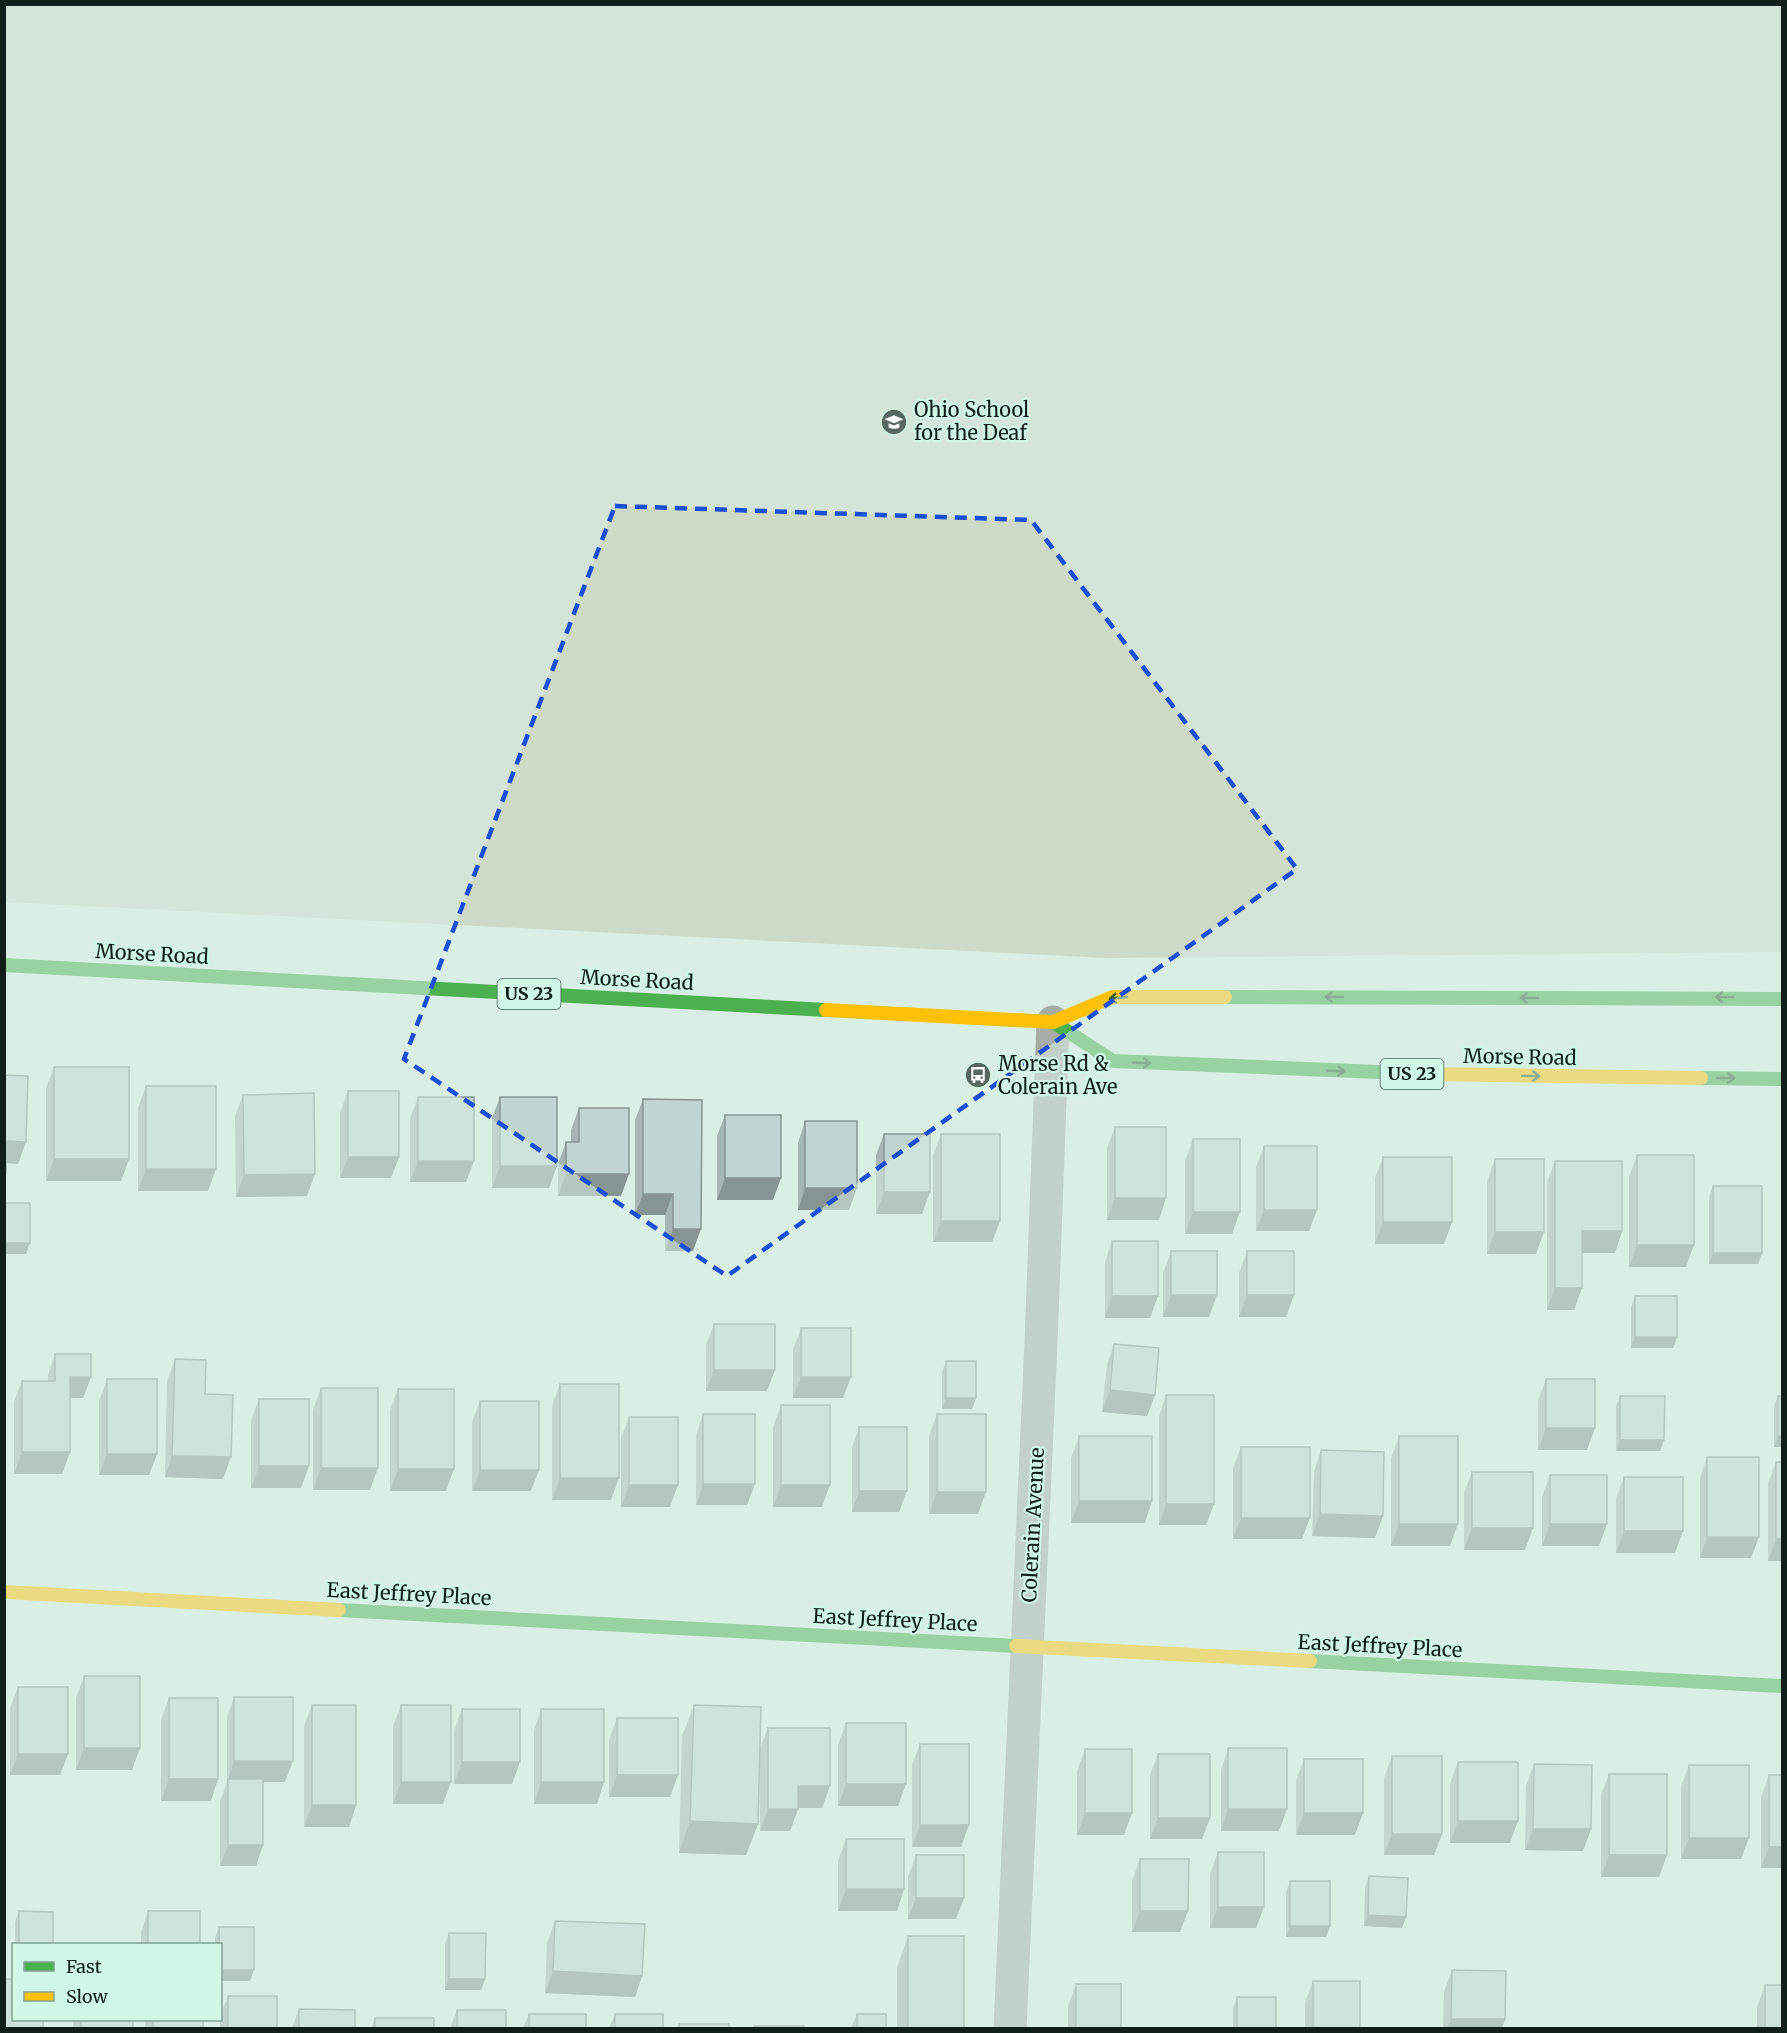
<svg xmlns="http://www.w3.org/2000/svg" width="1787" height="2033" font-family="Merriweather,serif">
<rect width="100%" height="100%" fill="#d9efe5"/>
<path fill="#cddac8" d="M4,5h1778v947l-676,6 -1101,-56z"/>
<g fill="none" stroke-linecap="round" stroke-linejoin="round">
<path stroke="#a6ada7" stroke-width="33" d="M1010,2028l31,-686 12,-320"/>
<path stroke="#4caf50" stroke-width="14" d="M4,965l822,45
M1225,997l557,2
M1053,1022l60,39 314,13
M1701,1078l81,1
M339,1610l677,36
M1310,1661l472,25"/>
<path stroke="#ffc107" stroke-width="14" d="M826,1010l227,12 60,-25h112
M1427,1074l274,4
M4,1592l335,18
M1016,1646l294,15"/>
</g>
<path fill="#a6b7b3" d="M54,1067l75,92 -8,22h-75v-93z
M146,1086l62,105h-70v-83z
M348,1091l43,87h-51v-65z
M243,1095l64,101 -71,1 -1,-81z
M418,1097l48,85h-56v-64z
M500,1097l49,91h-57v-70z
M643,1099l50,152h-28v-36h-30v-95z
M579,1108l42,88h-63v-32l8,-22h5v-12z
M725,1115l48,85h-56v-64z
M805,1121l44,89h-51v-67z
M1115,1127l44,93h-52v-72z
M884,1134l38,80h-46v-59z
M941,1134l51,108h-59v-87z
M1193,1139l39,95h-47v-73z
M1264,1146l45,85h-53v-64z
M1637,1155l49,112h-57v-90z
M1383,1157l61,87h-69v-66z
M1495,1159l41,95h-49v-73z
M1555,1161l60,92h-33l-8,57h-27v-128z
M1713,1186l49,67 -4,11h-49v-67z
M1112,1241l38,77h-45v-56z
M1171,1251l38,66h-46v-44z
M1247,1251l39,66h-47v-44z
M1635,1296l42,41 -4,11h-42v-41z
M714,1324l53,67h-61v-46z
M801,1328l42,70h-50v-49z
M1114,1344l41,51 -8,21 -45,-4 5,-47z
M55,1354l36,23 -8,21h-13v54l-8,22h-48v-72l8,-21h26v-6z
M175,1359l30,35 18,85 -58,-2 2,-96z
M946,1361l30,37 -4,11h-30v-37z
M107,1379l50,75 -8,21h-50v-74z
M1546,1379l41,71h-49v-49z
M560,1384l51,116h-59v-94z
M321,1388l49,102h-57v-80z
M398,1389l48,102h-56v-80z
M1166,1395l40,130h-47v-108z
M1620,1396l44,44 -4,11h-44v-45z
M1778,1396l4,51h-8v-41z
M259,1399l42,89h-50v-67z
M480,1401l51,90h-59v-69z
M781,1405l41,102h-49v-80z
M703,1414l44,91h-51v-69z
M937,1414l41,100h-49v-78z
M629,1417l41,90h-49v-69z
M859,1427l40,85h-47v-64z
M1079,1436l66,87h-74v-65z
M1399,1436l51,110h-59v-88z
M1241,1447l61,92h-69v-71z
M1321,1450l54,88 -63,-2 2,-64z
M1707,1457l44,101h-51v-80z
M1776,1462l6,99h-14v-77z
M1472,1472l53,78h-61v-57z
M1550,1475l49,71h-57v-49z
M1624,1477l51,76h-59v-55z
M84,1676l48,94h-56v-72z
M18,1687l50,67 -8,21h-50v-67z
M234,1697l51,85h-22l-7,84h-36v-65l7,-19v-64z
M169,1698l42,103h-50v-81z
M312,1705l44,100 -7,22h-45v-101z
M401,1705l42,99h-50v-78z
M694,1705l64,119 -12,31 -67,-2 3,-117z
M462,1709l50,75h-58v-53z
M541,1709l56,95h-63v-73z
M617,1718l53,79h-61v-57z
M846,1723l52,83h-60v-61z
M768,1728l54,80h-24l-8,23h-30v-82z
M920,1744l41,103h-49v-82z
M1228,1748l51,83h-58v-61z
M1085,1749l39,86h-47v-64z
M1158,1754l44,85h-52v-64z
M1392,1756l42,99h-50v-77z
M1304,1759l51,76h-59v-54z
M1458,1762l52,81h-60v-59z
M1534,1764l49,87 -58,-1 1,-64z
M1689,1765l52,94h-60v-72z
M1609,1774l50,103h-58v-82z
M1769,1775l13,93h-21v-71z
M846,1839l51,72h-59v-50z
M1218,1852l38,76h-46v-54z
M916,1855l40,64h-48v-42z
M1140,1859l40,73h-48v-51z
M1369,1876l37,41 -4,11 -38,-2 1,-39z
M1290,1881l40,45 -4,11h-40v-45z
M19,1911l34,33h-38v-22z
M148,1911l52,33h-59v-12z
M555,1921l87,55 -7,21 -90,-4 2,-50z
M219,1927l31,54h-30v-37h-5v-6z
M449,1933l36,46 -4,11h-36v-46z
M908,1936l56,92h-67v-60z
M1452,1970l53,49 -3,9h-59l1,-36z
M1313,1981l47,47h-55v-25z
M1076,1984l45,44h-53v-22z
M1765,1985l17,43h-25v-21z
M228,1996l49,32h-57v-12z
M1237,1997l39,31h-43v-20z
M299,2009l56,19h-63z
M457,2010l49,18h-56z
M529,2014l57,14h-63z
M615,2014l48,14h-54z
M857,2014l29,14h-35z
M375,2018l59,10h-63z
M73,2019h60v9h-60z
M145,2019h58v9h-58z"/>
<path fill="#879592" d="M7,1141l19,1 -8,22 -14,-1z
M348,1157h51l-8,21h-51z
M54,1159h75l-8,22h-75z
M418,1161h56l-8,21h-56z
M500,1166h57l-8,22h-57z
M146,1169h70l-8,22h-70z
M315,1174l-8,22 -71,1 8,-22z
M566,1174h63l-8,22h-63z
M725,1178h56l-8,22h-56z
M805,1188h52l-8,22h-51z
M884,1192h46l-8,22h-46z
M643,1194h30l-8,21h-30z
M1115,1198h51l-7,22h-52z
M1264,1210h53l-8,21h-53z
M1193,1212h47l-8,22h-47z
M941,1221h59l-8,21h-59z
M1383,1222h69l-8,22h-69z
M673,1229h28l-8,22h-28z
M1582,1231h40l-7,22h-41z
M1495,1232h49l-8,22h-49z
M4,1243h26l-4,11h-22z
M1637,1245h57l-8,22h-57z
M1713,1253h49l-4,11h-49z
M1555,1288h27l-8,22h-27z
M1171,1295h46l-8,22h-46z
M1247,1295h47l-8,22h-47z
M1112,1296h46l-8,22h-45z
M1635,1337h42l-4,11h-42z
M714,1370h61l-8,21h-61z
M70,1377h21l-8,21h-21z
M801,1377h50l-8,21h-50z
M1110,1390l45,5 -8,21 -45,-4z
M946,1398h30l-4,11h-30z
M1546,1428h49l-8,22h-49z
M1778,1436h4v11h-8z
M1620,1440h44l-4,11h-44z
M22,1452h48l-8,22h-48z
M107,1454h50l-8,21h-50z
M172,1456l59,1 -8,22 -58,-2z
M259,1466h50l-8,22h-50z
M321,1468h57l-8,22h-57z
M398,1469h56l-8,22h-56z
M480,1470h59l-8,21h-59z
M560,1478h59l-8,22h-59z
M703,1484h52l-8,21h-51z
M629,1485h49l-8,22h-49z
M781,1485h49l-8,22h-49z
M859,1491h48l-8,21h-47z
M937,1492h49l-8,22h-49z
M1079,1501h73l-7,22h-74z
M1166,1504h48l-8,21h-47z
M1320,1514l63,2 -8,22 -63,-2z
M1241,1518h69l-8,21h-69z
M1399,1524h59l-8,22h-59z
M1550,1524h57l-8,22h-57z
M1472,1528h61l-8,22h-61z
M1624,1531h59l-8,22h-59z
M1707,1537h52l-8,21h-51z
M1776,1539h6v22h-14z
M84,1748h56l-8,22h-56z
M18,1754h50l-8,21h-50z
M234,1761h59l-8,21h-57v-2z
M462,1762h58l-8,22h-58z
M617,1775h61l-8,22h-61z
M169,1779h49l-7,22h-50z
M401,1782h50l-8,22h-50z
M541,1782h63l-7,22h-63z
M846,1784h60l-8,22h-60z
M798,1786h32l-8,22h-32z
M312,1805h44l-7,22h-45z
M768,1809h30l-8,22h-30z
M1228,1809h59l-8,22h-58z
M1085,1813h47l-8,22h-47z
M1304,1813h59l-8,22h-59z
M1158,1818h52l-8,21h-52z
M690,1821l68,3 -12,31 -67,-2z
M1458,1821h60l-8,22h-60z
M920,1825h49l-8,22h-49z
M1533,1829h58l-8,22 -58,-1z
M1392,1834h50l-8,21h-50z
M1689,1838h60l-8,21h-60z
M228,1845h35l-7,21h-36z
M1769,1847h13v21h-21z
M1609,1855h58l-8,22h-58z
M846,1889h58l-7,22h-59z
M916,1898h48l-8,21h-48z
M1218,1907h46l-8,21h-46z
M1140,1911h48l-8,21h-48z
M1368,1915l38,2 -4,11 -38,-2z
M1290,1926h40l-4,11h-40z
M220,1970h34l-4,11h-30z
M553,1971l89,5 -7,21 -90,-4z
M449,1979h36l-4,11h-36z
M1451,2019h54l-3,9h-55z"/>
<path fill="#c1d5d0" stroke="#879592" stroke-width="1.5" d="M54,1067h75v92h-75z
M4,1075l24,1 -2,66 -19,-1 -1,33h-2z
M146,1086h70v83h-70z
M348,1091h51v66h-51z
M314,1093l1,81 -71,1 -1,-80z
M418,1097h56v64h-56z
M500,1097h57v69h-57z
M643,1099l59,1 -1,129h-28v-35h-30z
M579,1108h50v66h-63v-32h13z
M725,1115h56v63h-56z
M805,1121h52v67h-52z
M1115,1127h51v71h-51z
M884,1134h46v58h-46z
M941,1134h59v87h-59z
M1193,1139h47v73h-47z
M1264,1146h53v64h-53z
M1637,1155h57v90h-57z
M1383,1157h69v65h-69z
M1495,1159h49v73h-49z
M1555,1161h67v70h-40v57h-27z
M1713,1186h49v67h-49z
M4,1203h26v40h-26z
M1112,1241h46v55h-46z
M1171,1251h46v44h-46z
M1247,1251h47v44h-47z
M1635,1296h42v41h-42z
M714,1324h61v46h-61z
M801,1328h50v49h-50z
M1114,1344l45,4 -4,47 -45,-5z
M55,1354h36v23h-21v75h-48v-71h33z
M175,1359l31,1 -1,34 28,1 -2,62 -59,-1z
M946,1361h30v37h-30z
M107,1379h50v75h-50z
M1546,1379h49v49h-49z
M560,1384h59v94h-59z
M321,1388h57v80h-57z
M398,1389h56v80h-56z
M1166,1395h48v109h-48z
M1620,1396h45l-1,44h-44z
M1778,1396h4v40h-4z
M259,1399h50v67h-50z
M480,1401h59v69h-59z
M781,1405h49v80h-49z
M703,1414h52v70h-52z
M937,1414h49v78h-49z
M629,1417h49v68h-49z
M859,1427h48v64h-48z
M1079,1436h73v65h-73z
M1399,1436h59v88h-59z
M1241,1447h69v71h-69z
M1321,1450l63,2 -1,64 -63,-2z
M1707,1457h52v80h-52z
M1776,1462h6v77h-6z
M1472,1472h61v56h-61z
M1550,1475h57v49h-57z
M1624,1477h59v54h-59z
M84,1676h56v72h-56z
M18,1687h50v67h-50z
M234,1697h59v64h-59z
M169,1698h49v81h-49z
M312,1705h44v100h-44z
M401,1705h50v77h-50z
M694,1705l67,2 -3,117 -68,-3z
M462,1709h58v53h-58z
M541,1709h63v73h-63z
M617,1718h61v57h-61z
M846,1723h60v61h-60z
M768,1728h62v58h-32v23h-30z
M920,1744h49v81h-49z
M1228,1748h59v61h-59z
M1085,1749h47v64h-47z
M1158,1754h52v64h-52z
M1392,1756h50v78h-50z
M1304,1759h59v54h-59z
M1458,1762h60v59h-60z
M1534,1764l58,1 -1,64h-58z
M1689,1765h60v73h-60z
M1609,1774h58v81h-58z
M1769,1775h13v72h-13z
M228,1779h35v66h-35z
M846,1839h58v50h-58z
M1218,1852h46v55h-46z
M916,1855h48v43h-48z
M1140,1859h49l-1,52h-48z
M1369,1876l39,2 -2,39 -38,-2z
M1290,1881h40v45h-40z
M19,1911l34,1v32h-34z
M148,1911h52v33h-52z
M555,1921l90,3 -3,52 -89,-5z
M219,1927h35v43h-34z
M449,1933h37l-1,46h-36z
M908,1936h56v92h-56z
M1452,1970l54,1 -1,48h-54z
M4,1979h10v40h29v9h-39z
M1313,1981h47v47h-47z
M1076,1984h45v44h-45z
M1765,1985h17v43h-17z
M228,1996h49v32h-49z
M1237,1997h39v31h-39z
M299,2009l56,1v18h-56z
M457,2010h49v18h-49z
M529,2014h57v14h-57z
M615,2014h48v14h-48z
M857,2014h29v14h-29z
M375,2018h59v10h-59z
M81,2019h52v9h-52z
M153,2019h50v9h-50z
M679,2024h50v4h-50z
M754,2026h50v2h-50z"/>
<defs><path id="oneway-shaft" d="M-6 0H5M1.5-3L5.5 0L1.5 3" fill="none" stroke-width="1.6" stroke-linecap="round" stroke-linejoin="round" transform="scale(1.5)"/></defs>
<g stroke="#2b6032">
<use href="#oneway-shaft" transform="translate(1334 997) rotate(-180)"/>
<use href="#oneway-shaft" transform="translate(1724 997) rotate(-179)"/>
<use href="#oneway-shaft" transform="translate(1118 998) rotate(174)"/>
<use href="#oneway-shaft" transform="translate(1529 998) rotate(180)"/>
<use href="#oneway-shaft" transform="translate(1142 1063) rotate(2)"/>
<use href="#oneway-shaft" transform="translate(1336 1071) rotate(2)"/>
<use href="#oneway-shaft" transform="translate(1531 1076) rotate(1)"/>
<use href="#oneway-shaft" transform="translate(1726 1078)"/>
</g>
<path d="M0 0H1787V2033H0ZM615,506l416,14 266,349 -570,407 -323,-217z" fill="#d9efe5" fill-opacity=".55" fill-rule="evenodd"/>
<path fill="none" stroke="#1d4ed8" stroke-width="4.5" stroke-dasharray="12 8" stroke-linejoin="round" d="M615,506l416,14 266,349 -570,407 -323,-217z"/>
<defs>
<g id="school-disc" transform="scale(1.35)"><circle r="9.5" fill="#566860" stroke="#d0f8e6"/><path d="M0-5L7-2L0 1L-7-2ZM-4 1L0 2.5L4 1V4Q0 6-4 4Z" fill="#fff"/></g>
<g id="bus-disc" transform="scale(1.35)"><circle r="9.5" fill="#566860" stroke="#d0f8e6"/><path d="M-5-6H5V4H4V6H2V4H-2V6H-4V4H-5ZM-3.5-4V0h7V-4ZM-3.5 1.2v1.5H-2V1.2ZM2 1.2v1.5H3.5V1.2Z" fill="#fff"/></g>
</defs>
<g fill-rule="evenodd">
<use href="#school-disc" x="894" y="422"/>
<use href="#bus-disc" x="978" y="1075"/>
</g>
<g text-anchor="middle" stroke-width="4.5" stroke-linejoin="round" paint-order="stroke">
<g fill="#d0f8e6" stroke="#4a6056" stroke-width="1.5">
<rect x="497.5" y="979" width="63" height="30" rx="4.5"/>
<rect x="1380.5" y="1059" width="63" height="30" rx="4.5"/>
</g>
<g font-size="18" font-weight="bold" fill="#101f19">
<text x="529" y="1000">US 23</text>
<text x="1412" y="1080">US 23</text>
</g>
<g font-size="20" fill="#101f19" stroke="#d0f8e6" text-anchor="start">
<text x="914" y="417">Ohio School<tspan x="914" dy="23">for the Deaf</tspan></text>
<text x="998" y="1071">Morse Rd &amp;<tspan x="998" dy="23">Colerain Ave</tspan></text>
</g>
<g font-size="20" fill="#101f19" stroke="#d0f8e6">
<text transform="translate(152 954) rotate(3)" y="7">Morse Road</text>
<text transform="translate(637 980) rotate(3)" y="7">Morse Road</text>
<text transform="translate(1520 1057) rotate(1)" y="7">Morse Road</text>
<text transform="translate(1033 1525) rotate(-87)" y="7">Colerain Avenue</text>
<text transform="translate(409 1594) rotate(3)" y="7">East Jeffrey Place</text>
<text transform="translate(895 1620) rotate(3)" y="7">East Jeffrey Place</text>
<text transform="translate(1380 1646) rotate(3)" y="7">East Jeffrey Place</text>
</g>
</g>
<rect width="1787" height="2033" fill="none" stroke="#101f19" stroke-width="12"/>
<rect x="12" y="1943" width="210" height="78" fill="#d0f8e6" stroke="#83a194" stroke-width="1.5"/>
<rect x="24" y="1962" width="30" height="9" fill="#4caf50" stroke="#83a194" stroke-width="1.5"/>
<text x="66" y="1973" font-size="18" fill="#101f19">Fast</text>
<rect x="24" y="1992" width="30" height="9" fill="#ffc107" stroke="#83a194" stroke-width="1.5"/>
<text x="66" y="2003" font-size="18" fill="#101f19">Slow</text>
</svg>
